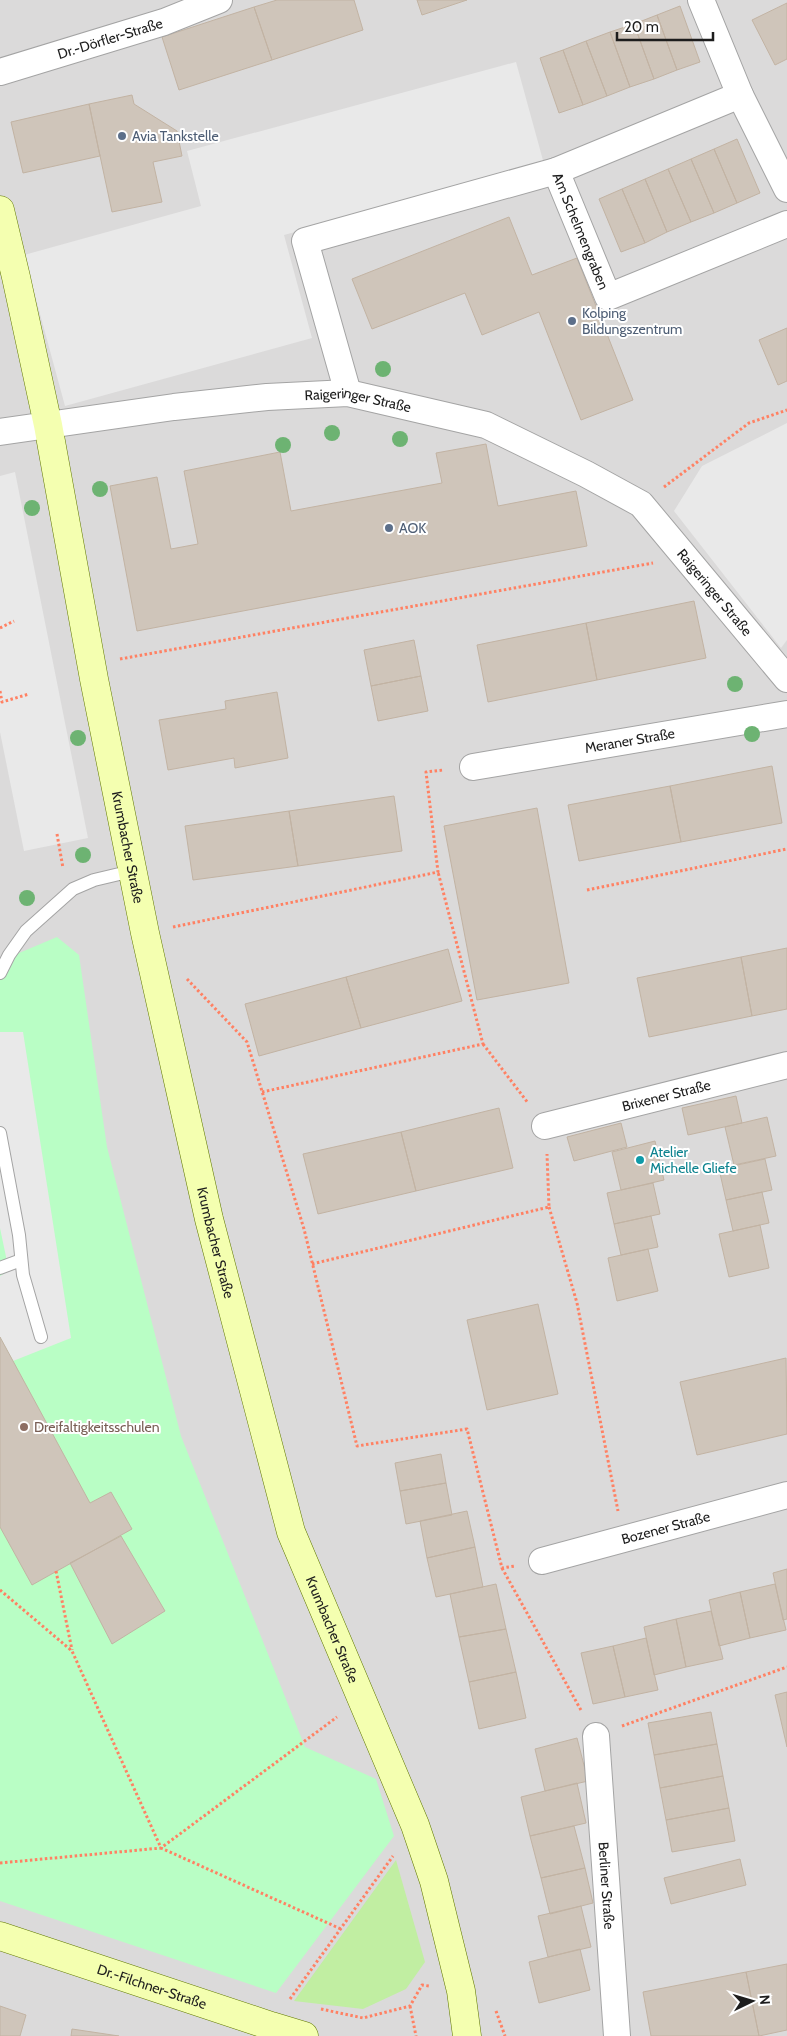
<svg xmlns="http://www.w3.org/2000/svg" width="787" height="2036" font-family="Cabin,sans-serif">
<rect width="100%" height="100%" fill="#efece1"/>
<path fill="#dbdada" d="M0,0h787v2036h-787z"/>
<path fill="#c1eea2" d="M396,1860l29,102 -19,27 -43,20 -69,-8z"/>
<path fill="#b9fec5" d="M57,937l22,18 28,192 74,289 124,311 71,32 18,57 -118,157 -276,-92v-940z"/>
<path fill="#e9e9e9" d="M516,62l28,102 -260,71 28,103 -247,68 -41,-151 177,-49 -14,-55z
M787,423v217l-6,8 -107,-137 28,-45z
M15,472l73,366 -64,13 -24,-119v-256z
M0,1032h23l48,306 -58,23 -13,-24v-61l9,-5 -9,-43z"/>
<path fill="#cfc5ba" stroke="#c2b3a3" d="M277,0h77l9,30 -91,30 -18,-53z
M417,0h50l-45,15z
M787,3v56l-12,6 -23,-45z
M680,6l20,56 -23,8 -20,-55z
M254,7l18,53 -93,30 -17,-53z
M657,15l20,55 -23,9 -20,-55z
M634,24l20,55 -24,8 -20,-55z
M610,32l20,55 -23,9 -21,-55z
M586,41l21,55 -24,9 -20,-55z
M563,50l20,55 -24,8 -19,-55z
M132,95l2,9 43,27 5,25 -29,6 9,40 -50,10 -23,-108z
M89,104l11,52 -77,17 -12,-51z
M737,139l23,54 -23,10 -23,-54z
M714,149l23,54 -23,10 -23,-54z
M691,159l23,54 -23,9 -23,-53z
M668,169l23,53 -24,10 -22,-53z
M645,179l22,53 -22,11 -23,-54z
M622,189l23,54 -24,9 -22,-53z
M509,217l23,58 45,-17 56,142 -52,20 -42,-108 -57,23 -17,-42 -93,36 -20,-50z
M787,328v53l-9,4 -19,-45z
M486,444l12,62 78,-15 11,55 -450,85 -27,-145 47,-9 14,72 27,-5 -14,-73 96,-19 11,59 151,-28 -6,-30z
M694,601l12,57 -109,22 -11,-57z
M586,623l11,57 -109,22 -11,-57z
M414,640l7,36 -50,10 -7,-36z
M421,676l7,35 -50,10 -7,-35z
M277,692l11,66 -53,10 -1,-10 -66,12 -9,-50 67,-11 -1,-8z
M772,766l10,57 -101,19 -11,-56z
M670,786l11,56 -102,19 -11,-56z
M394,796l8,55 -104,15 -9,-55z
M537,808l32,175 -92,17 -33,-174z
M289,811l9,55 -105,14 -8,-54z
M787,948v61l-35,7 -11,-59z
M448,949l14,52 -101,27 -15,-51z
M741,957l11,59 -103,21 -12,-59z
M346,977l15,51 -102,28 -14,-52z
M736,1096l6,27 -54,12 -6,-27z
M499,1108l14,60 -97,23 -15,-59z
M767,1117l9,39 -42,9 -9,-38z
M621,1123l6,24 -53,14 -7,-24z
M401,1132l15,59 -98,23 -15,-60z
M655,1141l9,39 -43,10 -9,-38z
M765,1159l7,31 -46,10 -7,-31z
M653,1183l7,31 -46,10 -7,-31z
M762,1192l7,31 -36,8 -7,-31z
M651,1216l7,31 -37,8 -7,-31z
M760,1225l9,43 -40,9 -10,-43z
M648,1249l10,42 -41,10 -9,-43z
M538,1304l20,90 -71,16 -20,-90z
M0,1337l90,166 21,-11 21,37 -100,56 -32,-58z
M786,1358l1,76 -90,21 -17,-73z
M441,1454l5,29 -46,8 -5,-28z
M446,1483l6,32 -46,9 -6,-33z
M467,1511l8,36 -48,11 -7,-37z
M121,1536l44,75 -53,33 -42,-81z
M475,1547l8,40 -47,10 -9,-39z
M787,1569v50l-4,1 -10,-47z
M496,1584l10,45 -47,8 -9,-43z
M775,1584l11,46 -36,8 -10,-46z
M740,1592l10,46 -31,8 -10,-46z
M711,1611l12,48 -37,8 -10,-48z
M676,1619l10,48 -32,8 -10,-48z
M506,1629l10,43 -47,10 -10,-45z
M646,1638l12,52 -33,7 -12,-51z
M613,1646l12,51 -32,7 -12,-51z
M516,1672l10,46 -47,11 -10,-47z
M787,1692v55l-12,-52z
M711,1712l6,32 -63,11 -6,-32z
M577,1738l11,43 -43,10 -10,-42z
M717,1744l6,32 -63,12 -6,-33z
M723,1776l6,32 -63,12 -6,-32z
M577,1783l9,40 -56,13 -9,-39z
M729,1808l6,33 -63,11 -6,-32z
M574,1826l11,42 -44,10 -11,-42z
M740,1859l6,26 -75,19 -7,-26z
M585,1868l8,35 -43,11 -9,-36z
M581,1906l10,41 -43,10 -10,-41z
M580,1949l10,41 -51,13 -10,-41z
M787,1964v66l-28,6 -13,-64z
M746,1972l13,64h-108l-8,-44z
M0,2006l26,9 -6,21h-20z
M72,2029l47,7h-48z"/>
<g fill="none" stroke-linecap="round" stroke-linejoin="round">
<g stroke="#a4a4a4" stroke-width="14">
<path id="lane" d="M0,973l9,-18 17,-24 47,-42 21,-9 38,-9
M0,1133l19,102 4,40 18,62
M0,1268l21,-8"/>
</g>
<g stroke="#a4a4a4" stroke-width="28">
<g id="street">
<path d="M701,0l39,95 47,94"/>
<path id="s1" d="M0,72l164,-50 55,-22"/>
<path id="s2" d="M556,171l52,126 179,-73"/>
<path d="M348,393l-43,-152 251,-70 184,-76"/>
<path id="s3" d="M0,432l174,-25 93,-10 81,-4 138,32 100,49 55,30 146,175"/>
<path id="s4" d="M473,767l314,-53"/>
<path id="s5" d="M545,1126l242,-61"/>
<path id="s6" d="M542,1561l245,-66"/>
<path id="s7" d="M596,1736l21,300"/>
</g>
</g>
<g stroke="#607800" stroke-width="29">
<g id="secondary">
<path id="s8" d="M0,210l16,67 32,148 46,254 51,254 64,286 82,313 124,293 19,56 27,110 6,45"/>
<path id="s9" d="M0,1936l271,90 33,10"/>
</g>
</g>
<path stroke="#ff8163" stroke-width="3" stroke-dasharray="2.5 2.5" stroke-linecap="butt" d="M664,487l85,-64 38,-13
M0,628l14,-7
M120,659l533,-96
M0,691l2,11 27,-8
M57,834l6,34
M587,890l200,-41
M173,927l265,-55 -12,-100 17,-2
M187,979l60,63 57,187 53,217 110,-17 35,139 13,-2
M483,1044l45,59
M262,1092l221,-48 -45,-172
M549,1207l28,96 41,208
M312,1264l237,-57 -2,-53
M502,1568l80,144
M56,1571l16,79
M0,1590l72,61 89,197 180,81
M622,1726l165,-59
M0,1863l161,-15 176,-131
M290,1999l103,-143
M410,2006l6,30
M321,2009l42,9 47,-12 12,-21 7,1
M496,2011l9,25"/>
<use href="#lane" stroke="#fff" stroke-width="12"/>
<use href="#street" stroke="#fff" stroke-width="26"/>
<use href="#secondary" stroke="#f4ffb0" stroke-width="28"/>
</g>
<g fill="#6db372">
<circle cx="383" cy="369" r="8"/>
<circle cx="332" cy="433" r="8"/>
<circle cx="400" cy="439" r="8"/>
<circle cx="283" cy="445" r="8"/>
<circle cx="100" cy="489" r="8"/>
<circle cx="32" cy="508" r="8"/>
<circle cx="735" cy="684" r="8"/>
<circle cx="752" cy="734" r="8"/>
<circle cx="78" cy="738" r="8"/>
<circle cx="83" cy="855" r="8"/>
<circle cx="27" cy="898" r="8"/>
</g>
<g fill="#5c6f8a" stroke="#fff" stroke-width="2">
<circle cx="122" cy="136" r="5"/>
<circle cx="572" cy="321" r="5"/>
<circle cx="389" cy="528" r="5"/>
</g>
<circle fill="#0f9aa8" stroke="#fff" stroke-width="2" cx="640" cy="1160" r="5"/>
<circle fill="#8d6e63" stroke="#fff" stroke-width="2" cx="24" cy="1427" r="5"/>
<g text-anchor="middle" stroke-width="4" stroke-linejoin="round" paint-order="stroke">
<g font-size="14" fill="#1d1d1d" stroke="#fff">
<text dy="5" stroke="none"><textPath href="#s1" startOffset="115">Dr.-Dörfler-Straße</textPath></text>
<text dy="5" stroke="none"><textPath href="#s2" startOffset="65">Am Schelmengraben</textPath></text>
<text dy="5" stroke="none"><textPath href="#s3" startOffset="361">Raigeringer Straße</textPath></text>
<text dy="5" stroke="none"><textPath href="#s3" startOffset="781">Raigeringer Straße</textPath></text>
<text dy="5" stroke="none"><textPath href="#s4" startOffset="159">Meraner Straße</textPath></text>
<text dy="5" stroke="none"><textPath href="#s8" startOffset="650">Krumbacher Straße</textPath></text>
<text dy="5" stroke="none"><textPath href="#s5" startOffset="125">Brixener Straße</textPath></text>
<text dy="5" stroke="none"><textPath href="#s8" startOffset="1055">Krumbacher Straße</textPath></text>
<text dy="5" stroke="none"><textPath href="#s6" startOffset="128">Bozener Straße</textPath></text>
<text dy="5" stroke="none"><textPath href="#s8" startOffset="1460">Krumbacher Straße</textPath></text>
<text dy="5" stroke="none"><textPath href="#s7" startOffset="150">Berliner Straße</textPath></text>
<text dy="5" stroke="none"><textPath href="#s9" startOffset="160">Dr.-Filchner-Straße</textPath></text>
</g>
<g font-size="14" fill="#4e5e75" stroke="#fff" text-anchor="start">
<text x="132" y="141">Avia Tankstelle</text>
<text x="582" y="318">Kolping<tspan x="582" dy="16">Bildungszentrum</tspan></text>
<text x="399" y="533">AOK</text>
</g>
<g font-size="14" fill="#0d838f" stroke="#fff" text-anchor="start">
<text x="650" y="1157">Atelier<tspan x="650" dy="16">Michelle Gliefe</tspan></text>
</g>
<g font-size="14" fill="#785e54" stroke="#fff" text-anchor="start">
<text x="34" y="1432">Dreifaltigkeitsschulen</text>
</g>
</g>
<g transform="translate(752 2001) rotate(85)" stroke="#ffffff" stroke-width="4" paint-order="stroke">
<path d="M0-4L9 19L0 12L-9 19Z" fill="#1d1d1d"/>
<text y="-8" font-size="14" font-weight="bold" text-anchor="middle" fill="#1d1d1d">N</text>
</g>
<path d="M617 32v8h96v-8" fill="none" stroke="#1d1d1d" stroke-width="2.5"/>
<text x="624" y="32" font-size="15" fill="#1d1d1d" stroke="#ffffff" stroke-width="4" paint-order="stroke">20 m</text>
</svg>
